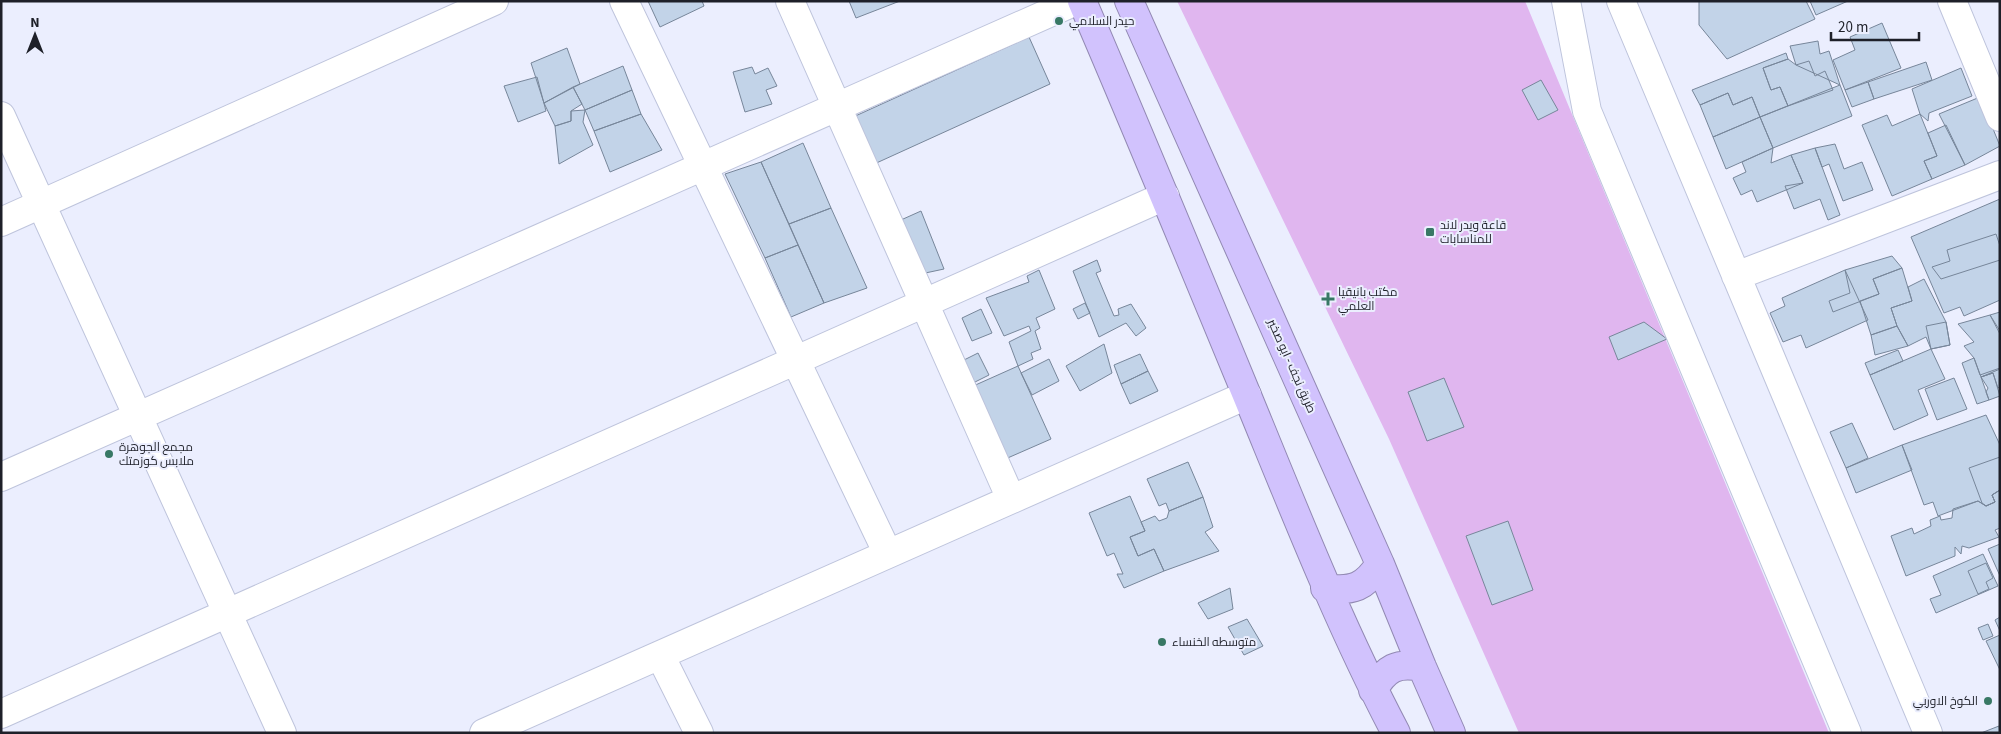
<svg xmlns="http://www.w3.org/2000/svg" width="2001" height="734" font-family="'Source Sans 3',Cairo,sans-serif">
<rect width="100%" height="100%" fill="#ebeefe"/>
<path fill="#e0b6ef" d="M1177,1h348l304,732h-310l-130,-294z"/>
<path fill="#c2d3e8" stroke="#77869a" d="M648,1h54l2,5 -44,21z
M849,1h51l-44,17z
M1699,1h107l9,18 -88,40 -28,-34z
M1810,1h38l-32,14z
M1882,23l19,45 -56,22 -12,-30 22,-10 -5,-13z
M1029,37l21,47 -178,81 -21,-47z
M1818,41l2,13 9,-3 11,34 -44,-20 -6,-19z
M567,48l13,36 -36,19 -13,-40z
M1786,53l2,6 -25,9 8,22 9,-3 8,19 -28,11 -8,-20 -19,8 -5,-12 -28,12 -8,-15z
M1788,59l8,6 13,-4 6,15 10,-5 8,19 -45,16 -8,-19 -9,3 -8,-22z
M1926,62l6,18 -58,19 -6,-17z
M623,66l9,24 -47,20 -12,-23z
M752,67l3,7 13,-6 9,18 -11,4 6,14 -27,8 -12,-40z
M1961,68l11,28 -43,17 -1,8 -8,-7 -8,-25z
M537,77l9,34 -28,11 -14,-36z
M1541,80l17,30 -20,10 -16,-30z
M1868,82l6,17 -22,8 -7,-17z
M1840,85l12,31 -79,32 -13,-31z
M573,87l9,17 -11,7v10l-16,5 -11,-23z
M632,90l9,24 -47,17 -9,-21z
M1728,93l5,12 19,-8 8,20 -47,20 -13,-32z
M1980,97l20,49 -35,19 -26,-51z
M585,110l-2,12 10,23 -34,19 -4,-38 16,-5v-10z
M641,114l21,36 -52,22 -16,-41z
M1920,114l17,42 -13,5 8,18 -40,17 -30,-71 25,-10 5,11z
M1760,117l13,31 -47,21 -13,-32z
M1946,125l19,40 -33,14 -8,-18 13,-5 -9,-23z
M803,143l28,65 -42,16 -28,-62z
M1835,144l9,25 18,-7 11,28 -30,11 -14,-37 -7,3 -7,-19z
M1773,148l-2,15 20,-8 12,28 -46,19 -5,-12 -11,5 -8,-17 13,-6 -4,-10z
M1815,148l25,67 -12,5 -8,-21 -26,10 -9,-23 18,-3 -12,-28z
M761,162l37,83 -33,13 -40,-84z
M2000,199v101l-36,16 -4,-9 -16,6 -33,-76z
M831,208l36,80 -43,15 -35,-79z
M921,211l23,58 -28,6 -24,-51z
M1996,234l4,12v14l-59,19 -9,-12 18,-6 -3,-11z
M798,245l26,58 -33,14 -26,-59z
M1892,256l10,12 -29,11 6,15 -46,18 -4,-11 21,-8 -5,-23z
M1097,260l4,11 -5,2 18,43 5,-1 -1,-6 13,-5 15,24 -10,8 -10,-13 -27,14 -26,-66z
M1902,268l10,33 -21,7 6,18 -26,9 -11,-34 19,-7 -6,-15z
M1039,270l16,39 -19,9 4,10 -5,3 6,18 -10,4 2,6 -15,7 -9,-24 22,-11 -2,-5 -25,10 -18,-38 43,-16 -2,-6z
M1845,270l23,50 -62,28 -5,-13 -18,7 -13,-29 15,-7 -3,-8z
M1924,279l22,43 4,23 -19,4 -5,-12 -18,9 -11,-20 -6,-18 21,-7 -4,-14z
M1085,303l5,10 -12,6 -5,-10z
M981,309l11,24 -20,8 -10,-23z
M2000,312v19l-10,-16z
M1990,315l10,19v35l-19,8 -7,-19 -10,-12 10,-4 -16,-18z
M1644,322l23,17 -49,21 -9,-23z
M1946,322l4,23 -19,4 -5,-23z
M1897,326l11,20 -33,9 -4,-20z
M1104,344l8,29 -32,18 -14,-25z
M1931,349l14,30 -27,11 10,25 -34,15 -24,-55z
M1898,350l5,11 -33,14 -5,-12z
M978,353l11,22 -20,10 -11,-22z
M1140,354l8,17 -27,13 -7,-19z
M1974,358l6,17 20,-7v19l-2,1 -5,-15 -12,4 8,23 -12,4 -15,-41z
M1049,359l10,22 -27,14 -11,-22z
M1018,366l33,73 -48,21 -32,-73z
M1148,371l10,20 -28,13 -9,-20z
M1993,373l7,23 -11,4 -3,-8 2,-4 -7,-11z
M1444,378l20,49 -37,14 -19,-49z
M1954,378l13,31 -30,11 -12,-31z
M1986,415l14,30v45l-8,5 3,7 -9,4 -8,-5 -40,15 -5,-14 -9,3 -22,-60z
M1852,423l16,35 -22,10 -16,-36z
M1902,445l10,25 -56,23 -10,-25z
M2000,457v33l-8,5 3,7 -9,4 -4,-3 -13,-35z
M1188,462l15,35 -34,14 -3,-8 -7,3 -12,-27z
M2000,490v38l-5,2 4,7 -30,11 -7,-2 -1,8 -6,-7v9l-49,20 -15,-40 21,-8 2,6 17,-8 -1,-6 10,-4 1,4 11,-2 1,-9 25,-8 8,5 9,-4 -3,-7z
M1130,496l15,35 -15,6 8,19 16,-7 10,22 -40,17 -7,-14h6l-9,-21 -7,3 -18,-43z
M1203,497l10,30 -8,5 14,19 -55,20 -10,-22 -16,7 -8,-19 15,-6 -4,-9 14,-6 4,5 8,-3 2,-7z
M1508,521l25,69 -41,15 -26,-69z
M2000,544v32l-12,-27z
M1983,554l15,32 -62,27 -6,-14 11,-4 -8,-19z
M1986,563l7,15 -7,4 3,7 -11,5 -10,-23z
M1230,588l3,21 -25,10 -10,-16z
M2000,617v14l-5,-11z
M1247,619l16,27 -19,9 -16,-28z
M1988,624l5,12 -10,4 -5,-12z
M2000,635v35l-14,-29z
M1999,726l1,7h-19z"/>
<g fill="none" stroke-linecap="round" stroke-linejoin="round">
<g stroke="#bec4dc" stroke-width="30">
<path id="street" d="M624,1l264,553
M790,1l221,498
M1566,1l21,110 260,622
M1621,1l307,732
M1952,1l48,116
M1,116l281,617
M1,222l493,-221
M1736,276l264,-101
M1,477l1075,-476
M660,655l39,78
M1,714l1164,-518
M484,733l763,-338"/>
</g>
<g stroke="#9289b3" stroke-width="30">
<path id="highway" d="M1082,1c56,130 110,261 164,392 47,114 92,230 150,340
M1129,1l251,563 42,103 29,66
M1325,588c28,4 40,-1 55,-24
M1373,690c13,-22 24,-28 49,-23"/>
</g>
<use href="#street" stroke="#fff" stroke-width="28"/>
<use href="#highway" stroke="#d1c2fd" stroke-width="28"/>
</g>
<g fill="#387865" stroke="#ebeefe" stroke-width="2">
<circle cx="1059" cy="21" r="5"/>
<rect x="1425" y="227" width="10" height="10" rx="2.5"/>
<path d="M1325.5 291.5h5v5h5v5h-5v5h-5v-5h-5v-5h5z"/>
<circle cx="109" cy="454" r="5"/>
<circle cx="1162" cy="642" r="5"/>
<circle cx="1988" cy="701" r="5"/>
</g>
<g text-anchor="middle" stroke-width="4" stroke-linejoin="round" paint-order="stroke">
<g font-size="12" fill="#1e2029" stroke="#ebeefe" text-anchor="start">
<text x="1069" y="25">حيدر السلامي</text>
<text x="1440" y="229">قاعة ويدر لاند<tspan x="1440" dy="14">للمناسابات</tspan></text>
<text x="1338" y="296">مكتب بانيقيا<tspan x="1338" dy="14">العلمي</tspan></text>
<text x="119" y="451">مجمع الجوهرة<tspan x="119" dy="14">ملابس كوزمتك</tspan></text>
<text x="1172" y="646">متوسطه الخنساء</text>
<text x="1978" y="705" text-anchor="end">الكوخ الاوربي</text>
</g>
<g font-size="12" fill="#1e2029" stroke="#ebeefe">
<text transform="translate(1292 366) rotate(66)" y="4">طريق نجف - ابو صخير</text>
</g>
</g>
<rect width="2001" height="734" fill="none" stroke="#1e2029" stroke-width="5"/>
<g transform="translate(35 35)" stroke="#ebeefe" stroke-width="4" paint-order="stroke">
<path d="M0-4L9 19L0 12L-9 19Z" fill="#1e2029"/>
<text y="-8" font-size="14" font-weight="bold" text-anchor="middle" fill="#1e2029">N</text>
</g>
<path d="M1831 32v8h88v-8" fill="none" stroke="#1e2029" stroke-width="2.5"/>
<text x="1838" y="32" font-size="15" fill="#1e2029" stroke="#ebeefe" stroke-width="4" paint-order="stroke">20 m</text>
</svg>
